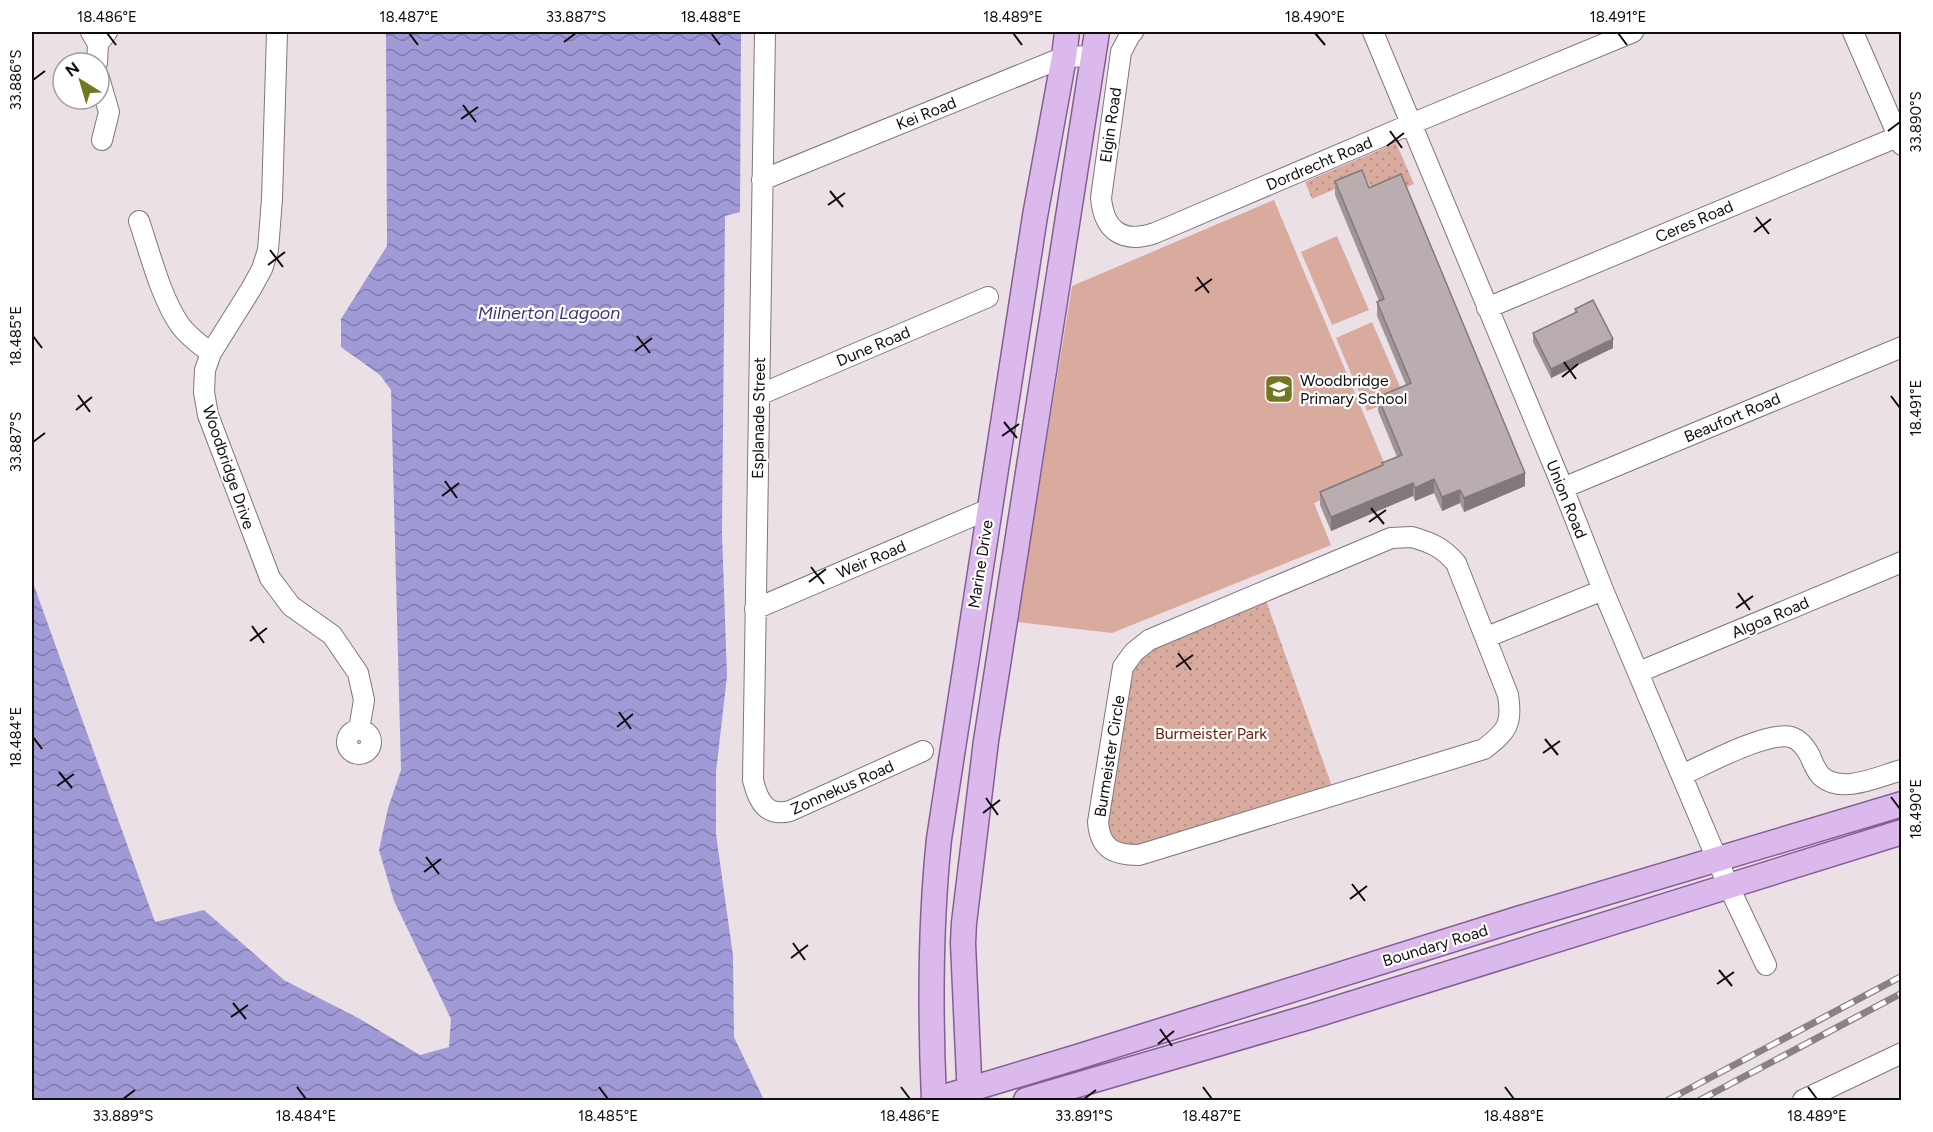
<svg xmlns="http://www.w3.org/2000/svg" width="1933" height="1132" font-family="Figtree,sans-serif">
<defs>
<pattern id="park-dots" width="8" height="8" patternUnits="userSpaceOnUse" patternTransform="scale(1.5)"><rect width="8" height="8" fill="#d9aa9e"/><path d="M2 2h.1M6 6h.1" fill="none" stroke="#b99187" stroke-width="1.8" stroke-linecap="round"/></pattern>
<pattern id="water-waves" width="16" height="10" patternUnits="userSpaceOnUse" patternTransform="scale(1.5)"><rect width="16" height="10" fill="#a09ad7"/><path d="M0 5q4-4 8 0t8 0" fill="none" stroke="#817cad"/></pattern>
</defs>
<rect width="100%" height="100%" fill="#ece0e7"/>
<path fill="#d9aa9e" d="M1274,200l114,272 -74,31 17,42 -219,88 -95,-11 55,-336z
M1337,236l32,74 -37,15 -31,-73z
M1372,322l32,74 -37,15 -31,-73z"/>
<path fill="url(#park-dots)" d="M1396,143l18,41 -7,3 -3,-5 -30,13 -9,-19 -53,23 -7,-17z
M1263,592l72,203 -196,60 -40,-24 35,-179z"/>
<path fill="url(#water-waves)" d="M382,32h359l-1,180 -15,4 -3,317 5,143 -11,96v62l17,122 1,81 30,63h-732v-520l123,342 49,-12 80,70 76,39 60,36 29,-8 2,-28 -57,-118 -15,-51 9,-42 13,-38 -10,-380 -11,-15 -39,-28v-28l46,-73 -1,-211z"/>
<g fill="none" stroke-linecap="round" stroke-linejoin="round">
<g stroke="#80767c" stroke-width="22">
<path id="minor" d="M91,32l7,12 9,-12
M277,32l-5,167 -4,51 -6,19 -11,20 -40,64 -6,17 -1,22 4,23 62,163 21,28 41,29 26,38 6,27 -5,30
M765,32l-12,748c5,21 13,37 37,31l133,-60
M1133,32l-3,3 -9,17 -20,146c3,33 22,46 54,35l256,-109 222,-92
M1373,32l190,456 40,102 125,295 38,80
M1853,32l49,113
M97,63l1,-19
M99,78l10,34 -7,28
M762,180l302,-123 29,-1
M139,221c11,32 22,77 41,104 8,11 20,20 31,28
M1487,308l415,-173
M759,395l229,-98
M1563,488l339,-141
M1412,537c20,6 30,10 44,26l52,132c5,30 -2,37 -24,54l-345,106c-25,0 -39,-6 -41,-33l25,-155 11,-15 15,-12 242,-102z
M755,609l234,-100
M1487,637l116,-47
M1639,672l263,-110
M347 742a12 12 0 1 1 24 0a12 12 0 1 1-24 0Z
M1682,775c24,-11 85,-44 109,-38 9,3 15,11 19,19 3,7 6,15 11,20 21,19 58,0 81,-6
M1803,1100l99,-47"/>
</g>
<g stroke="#855e96" stroke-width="27">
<path id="major" d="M934,1100c-4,-87 -4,-174 5,-261l96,-623 29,-159 3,-25
M934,1100l140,-42 447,-140 381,-114
M970,1100l-7,-157 1,-20 22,-182 111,-709
M1026,1100l283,-83 593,-185"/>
</g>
<use href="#minor" stroke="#fff" stroke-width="20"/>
<use href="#major" stroke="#dcb9ec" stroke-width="24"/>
<g stroke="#898186" stroke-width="7">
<path id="rail" d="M1668,1100l234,-124
M1700,1100l202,-107"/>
</g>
<use href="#rail" stroke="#fff" stroke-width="4.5" stroke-dasharray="14" stroke-linecap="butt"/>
</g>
<path fill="#a09596" d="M1335,181l34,7 156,298 -61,26 -4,-9 -18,8 -8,-18 -19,8 -2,-5 -82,35 -11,-26v-13l62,-26v-3l15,-6 -19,-46v-14l28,-12 -29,-69v-14l2,-1 -44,-106z
M1575,309l38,39 -62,30 -18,-36v-9l42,-20z"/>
<path fill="#82797a" d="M1613,339v9l-62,30v-9z
M1525,473v13l-61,26v-14z
M1434,479v14l-19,8v-13z
M1413,483v13l-82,35v-14z
M1460,490v13l-18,8v-14z"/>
<path fill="#baadaf" stroke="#82797a" stroke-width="1.5" d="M1362,170l7,18 32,-14 124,299 -61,25 -4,-8 -18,7 -8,-18 -19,9 -2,-5 -82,34 -11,-25 63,-27 -1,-2 20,-8 -24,-58 33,-14 -34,-81 7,-3 -49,-118z
M1593,300l20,39 -62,30 -18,-36 44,-21 -2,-3z"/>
<path fill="none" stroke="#110d0f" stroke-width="2" d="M107,33l9,12M409,33l9,12M711,33l9,12M1013,33l9,12M1315,33l10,12M1618,33l9,12M564,42l12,-9M33,80l12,-9M463,105l13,17M461,119l17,-12M1390,131l12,17M1888,131l12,-9M1387,146l17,-13M830,191l13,16M828,205l17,-12M1756,217l13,17M1754,232l17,-13M270,250l13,17M268,265l17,-13M1197,277l12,16M1195,291l17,-12M33,336l9,12M637,336l13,17M635,351l17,-13M1564,362l12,17M1562,377l16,-13M78,395l12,17M1891,396l9,12M76,410l16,-13M1004,422l13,16M1002,436l17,-12M33,442l12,-9M445,481l12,17M442,496l17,-13M1371,508l13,16M1369,522l17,-12M811,567l13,17M809,582l17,-13M1738,593l12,17M1736,608l17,-12M252,626l12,17M250,641l17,-13M1178,653l13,17M1176,667l17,-12M619,712l12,17M617,727l16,-13M33,737l9,12M1545,739l13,16M1543,753l17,-12M59,772l13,16M57,786l17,-12M1891,797l9,12M986,798l12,17M983,813l17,-13M426,857l13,17M424,872l17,-13M1352,884l13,17M1350,899l17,-13M793,943l12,17M791,958l17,-13M1719,970l13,16M1717,984l17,-12M233,1003l13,16M231,1017l17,-12M1160,1029l12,17M1158,1044l16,-13M297,1087l9,12M599,1087l9,12M901,1087l9,12M1203,1087l9,12M1505,1087l9,12M1808,1087l9,12M123,1099l12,-9M1084,1099l12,-9"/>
<defs>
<g id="school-square" transform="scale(1.5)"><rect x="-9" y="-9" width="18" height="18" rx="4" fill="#727822" stroke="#fff"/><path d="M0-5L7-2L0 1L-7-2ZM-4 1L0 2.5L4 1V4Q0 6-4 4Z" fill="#fff"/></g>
</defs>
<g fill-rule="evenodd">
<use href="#school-square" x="1279" y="389"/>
</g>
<g text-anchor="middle" stroke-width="4.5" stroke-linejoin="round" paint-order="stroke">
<g font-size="16" fill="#110d0f" stroke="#fff">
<text transform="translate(926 113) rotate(-22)" y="6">Kei Road</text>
<text transform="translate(1110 125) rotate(-82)" y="6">Elgin Road</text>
<text transform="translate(1319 163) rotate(-23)" y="6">Dordrecht Road</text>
<text transform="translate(1694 221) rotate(-23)" y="6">Ceres Road</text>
<text transform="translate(873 346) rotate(-23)" y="6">Dune Road</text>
<text transform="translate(1732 417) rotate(-23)" y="6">Beaufort Road</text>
<text transform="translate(758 418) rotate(-89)" y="6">Esplanade Street</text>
<text transform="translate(229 467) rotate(71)" y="6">Woodbridge Drive</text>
<text transform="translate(1567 499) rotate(68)" y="6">Union Road</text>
<text transform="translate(871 559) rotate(-23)" y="6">Weir Road</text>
<text transform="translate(980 564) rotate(-81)" y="6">Marine Drive</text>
<text transform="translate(1770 617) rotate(-23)" y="6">Algoa Road</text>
<text transform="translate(1109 756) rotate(-81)" y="6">Burmeister Circle</text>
<text transform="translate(842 787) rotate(-24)" y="6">Zonnekus Road</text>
<text transform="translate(1435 945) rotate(-17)" y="6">Boundary Road</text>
</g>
<g font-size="16" fill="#110d0f" stroke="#fff" text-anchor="start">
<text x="1300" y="386">Woodbridge<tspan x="1300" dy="18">Primary School</tspan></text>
</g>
<g font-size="16" fill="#742310" stroke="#fff">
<text x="1211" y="739">Burmeister Park</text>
</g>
<g font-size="18" font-style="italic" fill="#41347c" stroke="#fff">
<text x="549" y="319">Milnerton Lagoon</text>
</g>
</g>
<rect width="1933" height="1132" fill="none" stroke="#ffffff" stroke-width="66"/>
<g transform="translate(81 81) rotate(323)"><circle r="28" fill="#ffffff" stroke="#a09e9f" stroke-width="1.5"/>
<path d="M0-4.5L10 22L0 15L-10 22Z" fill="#727822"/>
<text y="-9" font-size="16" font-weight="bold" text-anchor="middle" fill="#110d0f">N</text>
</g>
<rect x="33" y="33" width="1867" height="1066" fill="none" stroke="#110d0f" stroke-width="2"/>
<g font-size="15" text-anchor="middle" fill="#110d0f">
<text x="107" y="22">18.486°E</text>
<text x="409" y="22">18.487°E</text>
<text x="576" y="22">33.887°S</text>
<text x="711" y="22">18.488°E</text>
<text x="1013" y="22">18.489°E</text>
<text x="1315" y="22">18.490°E</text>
<text x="1618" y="22">18.491°E</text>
<text transform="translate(16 80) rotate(-90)" y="5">33.886°S</text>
<text transform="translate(1916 122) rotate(-90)" y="5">33.890°S</text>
<text transform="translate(16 336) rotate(-90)" y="5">18.485°E</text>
<text transform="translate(1916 408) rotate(-90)" y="5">18.491°E</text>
<text transform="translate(16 442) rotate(-90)" y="5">33.887°S</text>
<text transform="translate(16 737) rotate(-90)" y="5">18.484°E</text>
<text transform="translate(1916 809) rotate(-90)" y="5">18.490°E</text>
<text x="123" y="1121">33.889°S</text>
<text x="306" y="1121">18.484°E</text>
<text x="608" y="1121">18.485°E</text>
<text x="910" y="1121">18.486°E</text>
<text x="1084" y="1121">33.891°S</text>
<text x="1212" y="1121">18.487°E</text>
<text x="1514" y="1121">18.488°E</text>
<text x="1817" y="1121">18.489°E</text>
</g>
</svg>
